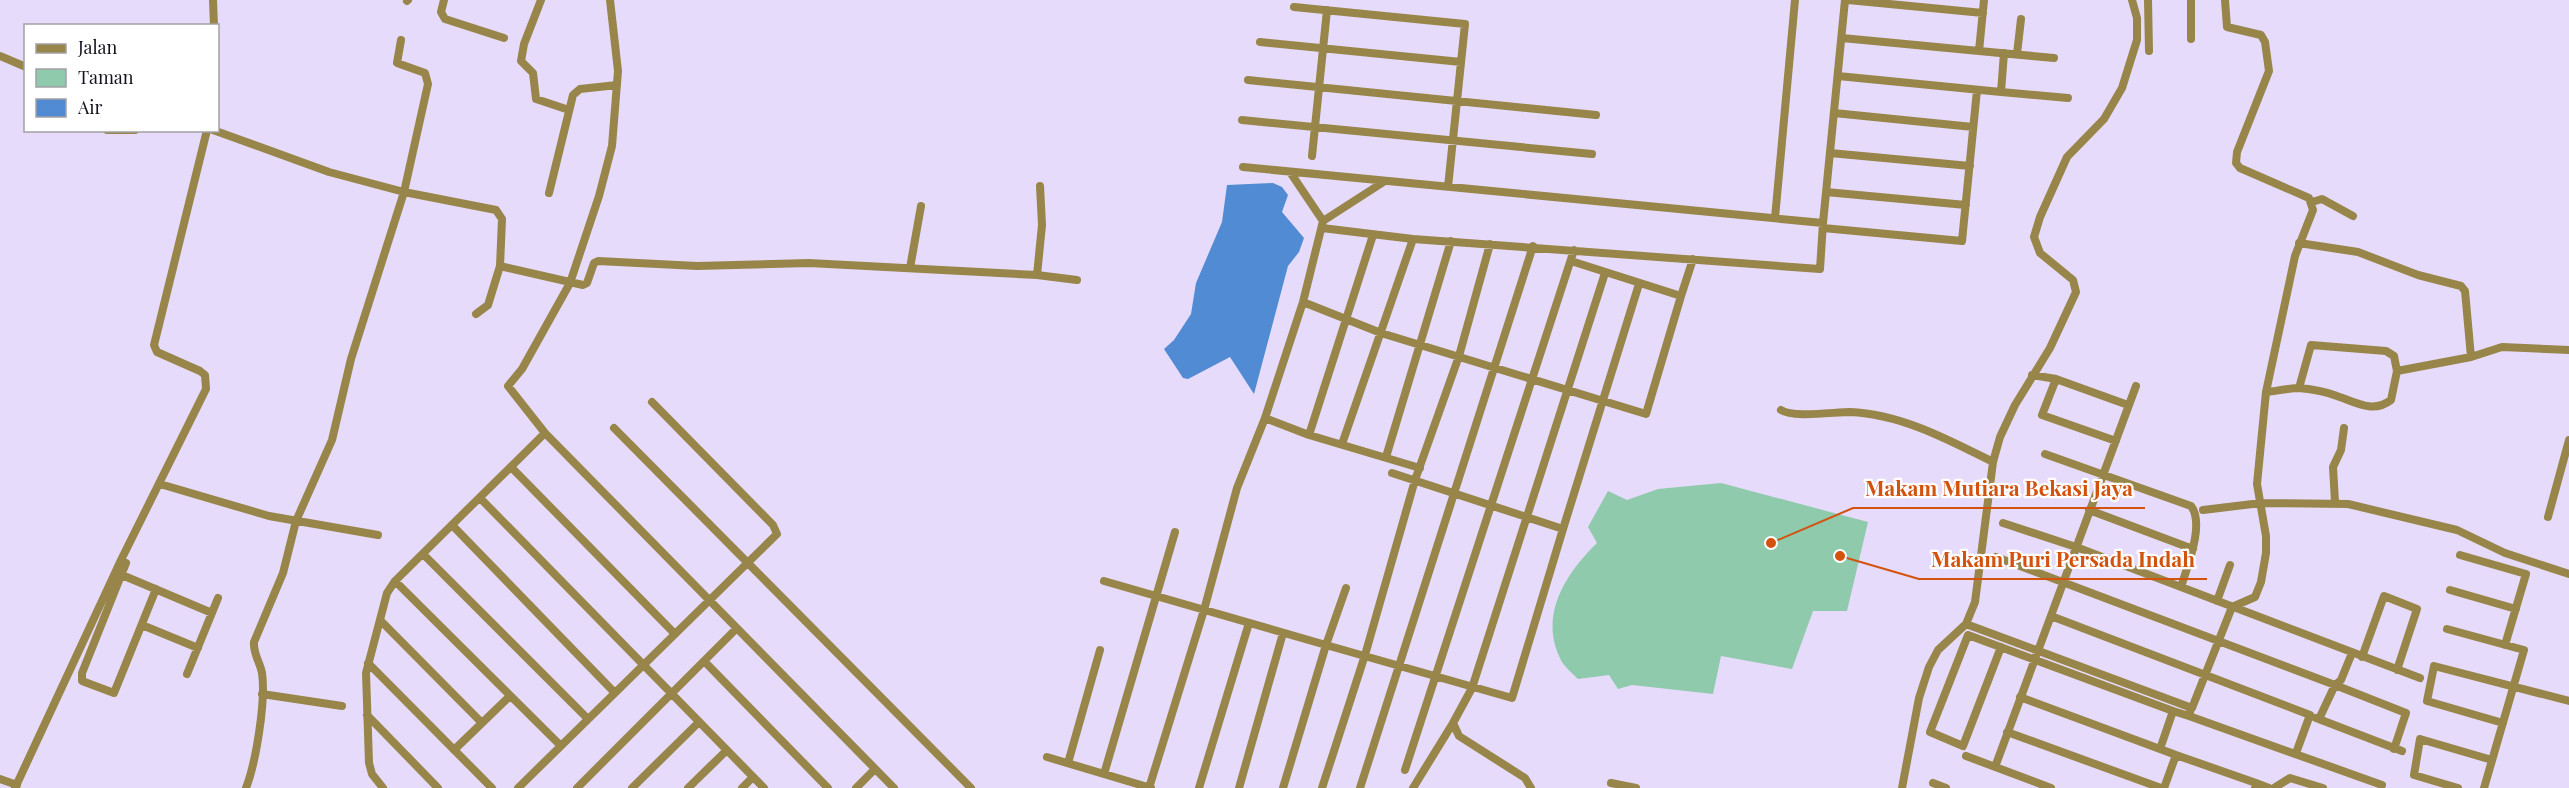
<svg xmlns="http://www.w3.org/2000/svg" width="2569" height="788" font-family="'Playfair Display',serif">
<rect width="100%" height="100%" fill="#e6dbfa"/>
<path fill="#8ecaab" d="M1721,483l147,39 -21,89h-34l-21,58 -71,-13 -8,38 -81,-9 -14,4 -9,-14 -31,4c-6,-6 -15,-13 -18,-21 -21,-43 6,-85 37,-115l-9,-16 20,-36 19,9 31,-11z"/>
<path fill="#508bd3" d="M1273,183l9,4 6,8 -6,17 22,26 -5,14 -11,14 -34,128 -24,-37 -42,22 -5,-1 -19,-29 10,-9 17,-26 5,-31 26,-61 5,-37z"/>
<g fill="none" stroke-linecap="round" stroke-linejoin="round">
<path stroke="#988549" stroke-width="8" d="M213,0l1,26
M444,0l-3,12 4,7 59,19
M541,0l-17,44 -3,17 12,12 3,26 33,11
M610,0l8,71 -6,75 -13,50 -29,87 -48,86 -14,17 37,47 349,355
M1848,0l135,13
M2148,0l1,51
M2191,0v39
M407,1l1,-1
M1294,7l171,17 -17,163
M1842,38l137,13 5,-51
M1260,42l201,20
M1979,51l75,7
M2017,54l4,-35
M0,56l26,11
M1838,76l163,16 3,-39
M1248,80l348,35
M2001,92l67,6
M1834,113l139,14
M1242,120l350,34
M107,130h28
M213,130l116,42 75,20 92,18 6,9 -2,47 83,19 4,-2 7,-20 4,-2 99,5 112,-3 228,12 40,5
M1830,153l140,13
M1312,156l15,-146
M1243,167l580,56 22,-223
M1290,172l33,49 62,-40
M1826,192l140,13
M549,193l24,-98 7,-6 37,-4
M2312,202l10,-3 31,17
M1775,218l20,-218
M1322,228l91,11 407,30 3,-46
M1823,228l139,13 15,-151
M2299,243l59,9 60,23 43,11 4,5 6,66
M910,268l11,-62
M1037,275l5,-50 -2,-39
M1681,296l12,-37
M1303,302l78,31 265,81 35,-118 -110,-35
M476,314l12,-9 12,-39
M2032,375l24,4 72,26
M2056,379l-14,36 74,26
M2299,388l12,-43 75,6 8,5 3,15
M2266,392c11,-1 23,-4 33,-4 11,1 28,4 38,8 18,6 36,18 54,4l6,-29 74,-14 31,-10 67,3
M1781,410c12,8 53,2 69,2 51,2 99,28 143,50
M1265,418l44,17 111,33
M614,428l357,360
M1309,435l64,-200
M1342,444l71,-205
M2045,454l146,52c14,18 -4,61 -10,81
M1386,457l65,-216
M511,467l164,167
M160,484l109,32 109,19
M480,498l284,290
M2335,502l-2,-35 8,-17 3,-22
M2089,510l104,39
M2203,510l58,-7 87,1 109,26 48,23 64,21
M2548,517l21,-77
M2003,523l73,24 344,131
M452,525l163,168
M1563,529l76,-245
M423,554l165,165
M2460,555l66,19 -21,71
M1996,557l339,128 6,-5 11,-27
M126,563l-44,110v8l32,12 42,-104
M122,575l90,38
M395,581l166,165
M1104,581l222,64 -43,143
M1346,588l-20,57 186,53 51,-169 -171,-56
M2450,590l66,19
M2217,601l13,-36
M2051,616l259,99 -14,38
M380,620l102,103
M1966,624l226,84 40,-101 23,-10 6,-15 5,-29v-17l-9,-52 9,-92 29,-136 18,-46 -4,-12 -69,-30 -4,-5 1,-11 32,-81 -4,-29 -4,-7 -34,-8 -2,-27
M142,625l56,23
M2447,629l77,21 -40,138
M2001,647l-38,99 -33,-14 38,-97 205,76
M2362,657l22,-61 33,13 -20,61
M704,661l124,127
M368,663l124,125
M187,674l31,-76
M262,694l80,12
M2020,697l140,52
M367,715l71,73
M2189,716l193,69
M2316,718l86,33
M2319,719l16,-34 71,28 -12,36
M2503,723l-76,-22 7,-35 135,35
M2007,732l154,56
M454,750l56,-54
M2176,755l80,28 -1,5
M1966,756l85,32
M1047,757l104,31
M1068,763l32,-113
M1995,767l141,-381
M1405,770l169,-520
M1104,774l71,-242
M0,779l17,6
M1611,783l25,5
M1933,783l13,5
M2256,783l13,5
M15,788l107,-230 84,-169 -1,-14 -5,-4 -43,-19 -3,-7 53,-215
M246,788c10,-26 20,-87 16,-115 -2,-11 -9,-19 -8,-31l29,-69 13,-52 36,-81 19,-81 53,-167 24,-108 -3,-11 -28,-10 4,-23
M383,788l-11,-14 -3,-11 -3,-90 21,-80 8,-12 150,-148
M518,788l259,-254 -4,-9 -121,-123
M577,788l160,-160
M632,788l67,-66
M688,788l39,-38
M742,788l11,-11
M856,788l19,-19
M1149,788l55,-178 33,-122 28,-70 38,-116 20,-81
M1199,788l50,-165
M1239,788l44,-155
M1322,788l43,-133 50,-175 44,-124 31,-112
M1360,788l173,-542
M1413,788l40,-65
M1531,788l-6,-10 -66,-42 -6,-13 19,-35 133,-415
M1902,788l17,-90 10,-31 9,-17 28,-26 9,-22 18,-140 7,-25 15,-32 35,-57 26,-56 -3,-12 -33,-27 -6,-16 6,-20 27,-60 37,-38 18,-31 15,-48v-22l-5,-18
M2164,788l12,-33 -16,-6 13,-38 16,5 1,-4
M2274,788l16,-10 33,10
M2458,788l-44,-13 6,-36 72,21"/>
</g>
<path fill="none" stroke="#d3520e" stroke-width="2" d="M1771 543L1853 508H2145M1840 556L1919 579H2207"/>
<g fill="#d3520e" stroke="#fff" stroke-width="2">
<circle cx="1771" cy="543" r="6"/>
<circle cx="1840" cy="556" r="6"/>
</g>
<g font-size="21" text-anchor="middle" font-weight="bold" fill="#d3520e" stroke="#fff" stroke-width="4.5" stroke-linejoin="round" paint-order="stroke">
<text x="1999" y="496">Makam Mutiara Bekasi Jaya</text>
<text x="2063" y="567">Makam Puri Persada Indah</text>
</g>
<rect x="24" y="24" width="195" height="108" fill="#ffffff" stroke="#a2a0a5" stroke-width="1.5"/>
<rect x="36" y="44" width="30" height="9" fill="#988549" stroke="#a2a0a5" stroke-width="1.5"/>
<text x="78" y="54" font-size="18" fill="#16121d">Jalan</text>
<rect x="36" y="69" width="30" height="18" fill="#8ecaab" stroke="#a2a0a5" stroke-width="1.5"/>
<text x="78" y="84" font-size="18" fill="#16121d">Taman</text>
<rect x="36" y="99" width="30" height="18" fill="#508bd3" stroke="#a2a0a5" stroke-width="1.5"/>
<text x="78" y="114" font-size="18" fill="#16121d">Air</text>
</svg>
